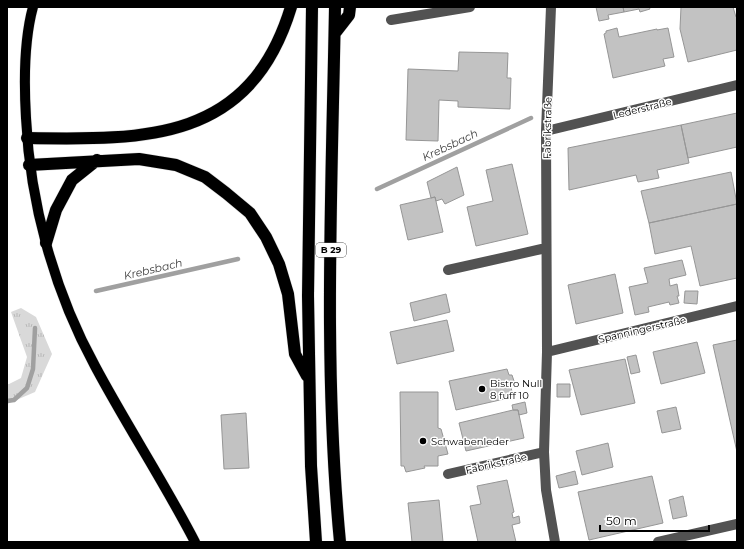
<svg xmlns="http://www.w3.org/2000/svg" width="744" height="549" font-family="Montserrat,sans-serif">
<defs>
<pattern id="grass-tufts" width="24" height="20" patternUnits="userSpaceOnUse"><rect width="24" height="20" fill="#d9d9d9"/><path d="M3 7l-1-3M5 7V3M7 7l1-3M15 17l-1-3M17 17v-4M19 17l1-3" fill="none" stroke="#b8b8b8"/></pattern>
</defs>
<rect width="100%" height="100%" fill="#fff"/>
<path fill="url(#grass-tufts)" d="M21,308l15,9 16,37 -17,38 -28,12v-19l14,-7 6,-21 -16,-45z"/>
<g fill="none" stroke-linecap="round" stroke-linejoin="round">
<path stroke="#a0a0a0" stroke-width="4.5" d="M377,189l154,-71
M96,291l142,-32
M7,401l7,-1 13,-12 6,-19 2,-41"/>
</g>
<path fill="#c2c2c2" stroke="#969696" d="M596,7h27l1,5 -16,3 1,4 -10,2z
M623,7h26l1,2 -10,3 -1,-3 -15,3z
M681,7h52l3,10h1v33l-49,12 -8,-33z
M617,28l2,9 38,-8v1l11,-2 6,29 -11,2 2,7 -52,12 -9,-44 2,-1v-2z
M459,52l49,1 -1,25h4l-1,31 -52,-2v-6l-19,-1 -1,41 -32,-1 2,-71 50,2z
M737,113v34l-49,11 -7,-33z
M681,125l8,38 -32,7 2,8 -21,4 -2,-7 -67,15 -1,-42z
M512,164l16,70 -52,12 -9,-39 26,-6 -7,-31z
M457,167l7,28 -19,9 -3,-5 -6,2 -1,-4 -4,1 -4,-16z
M731,172l6,32 -88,19 -8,-32z
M435,197l8,35 -35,8 -8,-35z
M737,204v74l-37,8 -9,-40 -36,8 -6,-31z
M682,260l4,15 -17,4 1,7 7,-2 2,12h-2l2,7 -9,2 -1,-3 -21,5 1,5 -14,3 -6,-28 19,-4 -4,-15z
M615,274l8,39 -47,11 -8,-39z
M685,291h13l-1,13 -13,-1z
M446,294l4,18 -36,9 -4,-18z
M447,320l7,31 -57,13 -7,-32z
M737,340v112l-24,-107z
M697,342l8,31 -44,11 -8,-32z
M636,355l4,17 -9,2 -4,-17z
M625,359l10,44 -54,12 -12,-45z
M507,369l2,6h3l2,6 -4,1 3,15 -57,13 -7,-29z
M557,384h13v13h-13z
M400,392h38v36l3,1 7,25 -10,2v10h-14l1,2 -19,4 -2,-6h-3z
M525,402l2,11 -8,2 -1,-5h-5l-1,-5z
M676,407l5,22 -19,4 -5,-22z
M513,410h5l6,28 -58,13 -7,-28z
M246,413l3,55 -25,1 -3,-54z
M608,443l5,24 -31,8 -6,-24z
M575,471l3,13 -19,4 -3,-12z
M652,476l11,47 -74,17 -11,-48z
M507,480l7,32 -2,1 1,5 6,-2 1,7 -8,2 4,17h-38l-8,-36 11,-2 -4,-18z
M683,496l4,20 -14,3 -4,-19z
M439,500l4,42h-31l-4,-39z"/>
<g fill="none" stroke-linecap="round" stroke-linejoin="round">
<g stroke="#dbdbdb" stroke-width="11">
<path id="major" d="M33,7c-9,33 -9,77 -7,111 4,85 28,173 69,248 32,60 69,116 100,176"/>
</g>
<g stroke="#dbdbdb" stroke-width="13">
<path id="highway" d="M312,7l-4,289 3,170 5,76
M335,7c-3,178 -12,358 5,535
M335,33l14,-18 1,-8
M27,138c119,2 223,4 264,-131
M29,165l110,-6 37,6 29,12 21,16 24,20 16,24 13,27 9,30 7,60 12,22
M46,243l10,-33 16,-30 25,-20"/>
</g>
<path stroke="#525252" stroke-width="10" d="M551,7l-5,124 1,221 -3,100 2,38 9,52
M391,20l79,-13
M546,131l191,-46
M448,270l98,-22
M547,352l190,-46
M448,474l96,-22
M658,542l79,-18"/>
<use href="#major" stroke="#000" stroke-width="10"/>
<use href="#highway" stroke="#000" stroke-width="12"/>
</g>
<g fill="#000" stroke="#fff" stroke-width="1.5">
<circle cx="482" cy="389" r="4"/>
<circle cx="423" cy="441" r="4"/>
</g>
<g text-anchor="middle" stroke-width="3" stroke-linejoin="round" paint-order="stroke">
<rect fill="#fff" stroke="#4c4c4c" stroke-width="1" x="316" y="243" width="30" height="14" rx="3"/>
<g font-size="9" font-weight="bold" fill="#000">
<text x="331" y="253">B 29</text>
</g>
<g font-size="10" fill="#000" stroke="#fff">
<text transform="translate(642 108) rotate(-14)" y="4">Lederstraße</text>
<text transform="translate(547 128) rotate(-89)" y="4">Fabrikstraße</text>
<text transform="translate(642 329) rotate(-13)" y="4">Spanningerstraße</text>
<text transform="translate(496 463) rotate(-13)" y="4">Fabrikstraße</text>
</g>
<g font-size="10" fill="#000" stroke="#fff" text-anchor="start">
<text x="490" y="387">Bistro Null<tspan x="490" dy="12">8 fuff 10</tspan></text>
<text x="431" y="445">Schwabenleder</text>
</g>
<g font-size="11" font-style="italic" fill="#414141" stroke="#fff">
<text transform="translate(450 145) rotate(-25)" y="4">Krebsbach</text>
<text transform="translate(153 269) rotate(-13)" y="4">Krebsbach</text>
</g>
</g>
<rect width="744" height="549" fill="none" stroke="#000000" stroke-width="16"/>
<path d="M600 525v6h109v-6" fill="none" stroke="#000000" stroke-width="2"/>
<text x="606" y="525" font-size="12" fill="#000000" stroke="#ffffff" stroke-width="3" paint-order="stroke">50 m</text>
</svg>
